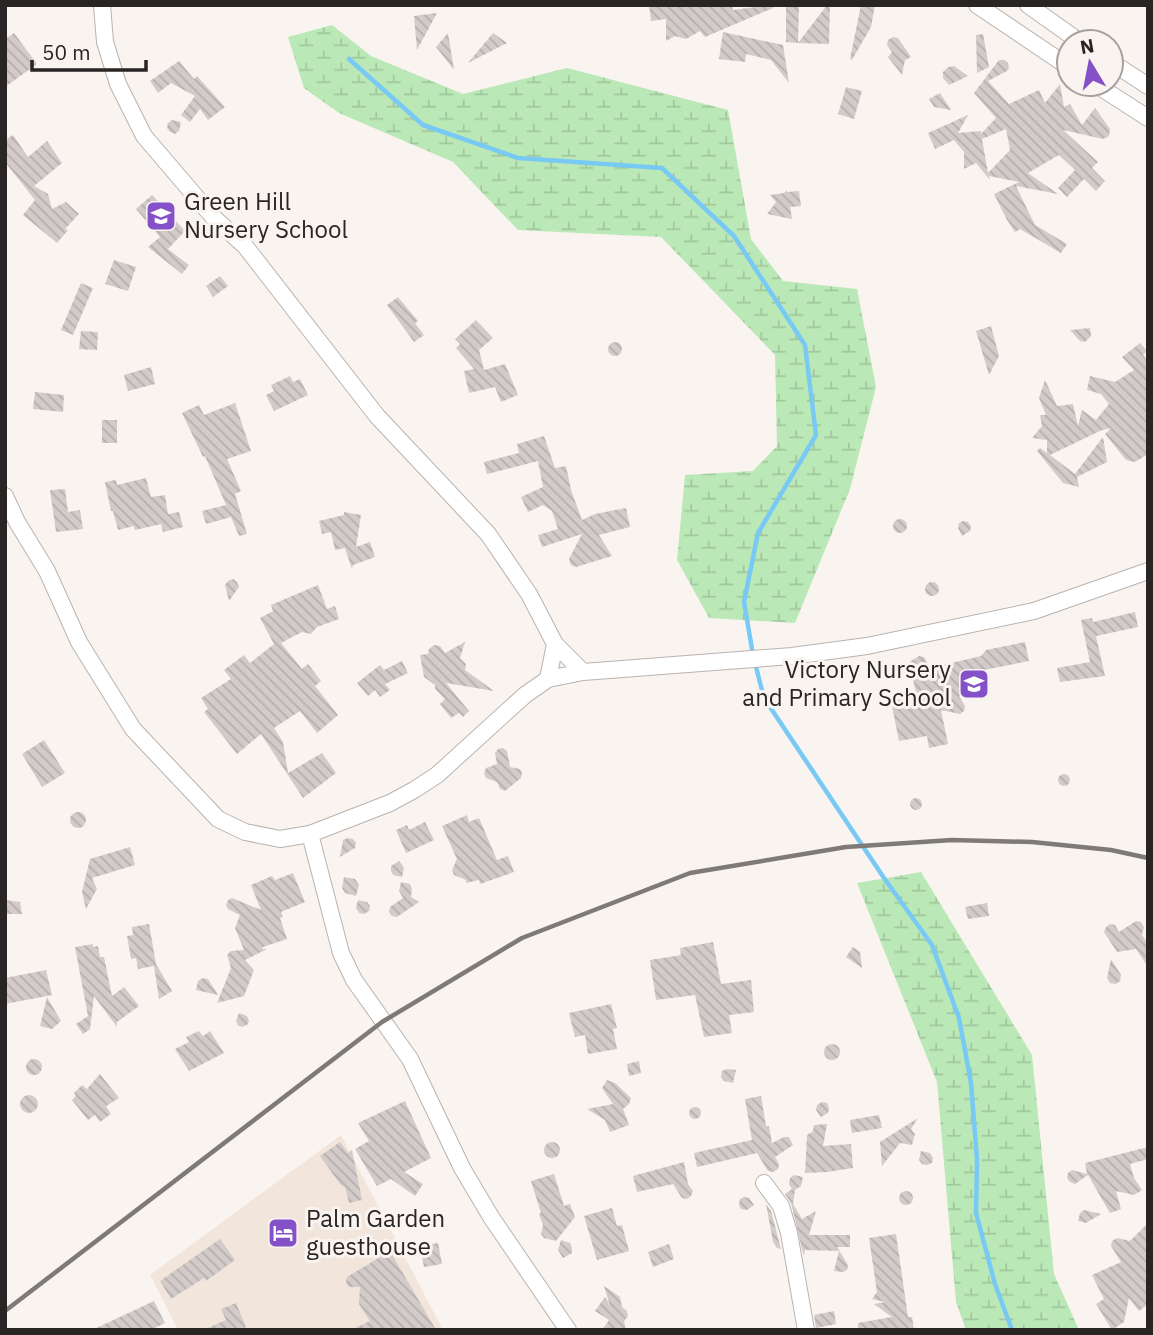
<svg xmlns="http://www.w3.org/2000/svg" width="1153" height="1335" font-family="'IBM Plex Sans',sans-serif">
<defs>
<pattern id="wetland-marsh" width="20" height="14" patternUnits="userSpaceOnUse" patternTransform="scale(1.75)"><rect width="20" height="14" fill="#bbe8b7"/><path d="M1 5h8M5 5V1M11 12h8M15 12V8" fill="none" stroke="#a1c79d"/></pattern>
<pattern id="building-back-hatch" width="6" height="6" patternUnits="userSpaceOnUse" patternTransform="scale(1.75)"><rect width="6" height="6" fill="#d3cbc9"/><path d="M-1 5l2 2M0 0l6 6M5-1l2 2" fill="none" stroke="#b5aeac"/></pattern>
</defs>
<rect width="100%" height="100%" fill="#faf4f0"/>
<path fill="#f2e6dc" d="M341,1135l102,195h-265l-28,-55z"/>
<path fill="url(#wetland-marsh)" d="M332,25l39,31 92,38 104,-26 161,42 23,129 32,42 74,8 19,98 -26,102 -55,134 -86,-5 -32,-58 8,-85 68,-4 24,-25 -2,-91 -114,-118 -143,-7 -65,-68 -114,-49 -35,-25 -16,-51z
M921,872l111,183 22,219 25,56h-113l-10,-28 -19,-220 -80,-199z"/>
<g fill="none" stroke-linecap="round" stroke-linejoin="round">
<path stroke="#79c9f5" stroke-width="4.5" d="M349,59l74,66 95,33 144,10 72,68 71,109 11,90 -58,98 -14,69 9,53
M755,663l9,35 120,180 48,67 27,73 12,65 6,77 -1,53 19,71 17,46"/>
</g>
<path fill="url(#building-back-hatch)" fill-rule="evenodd" d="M649,5h83l1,5 39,-5 1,3 -68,29 -5,-6 -14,8 -11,-3 -9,5v-22l-15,2z
M786,5h13l-1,38 -12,-1z
M827,5h3l-1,39 -31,-1z
M861,5h14l-4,22 -19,33 -2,-1z
M437,13l-20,37 -3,-34z
M723,32l60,13 6,38 -18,-23 -25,-6 -1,8 -26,-3z
M14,33l23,31 -32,23v-48z
M448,33l6,37 -18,-23z
M493,33l14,10 -39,20z
M983,34l6,33 -12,6 -1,-38z
M893,37l5,1 13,19 -6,3 -3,15 -14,-18 4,-5 -5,-7 1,-5z
M999,60h5l4,3 1,5 -2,3 -19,10 21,23 30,-14 6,13 15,-19 4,23 6,-3 12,21 13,-17 15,21 -1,7 -6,3 -40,-9 35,32 -6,6 13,13 -9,10 -12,-12 -17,18 -9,-9 17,-18 -16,-15 -31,18 30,21 -42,-8 19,39 32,19 -6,9 -41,-24 -5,3 -8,-12 -13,-26 25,-12 -30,-6 1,4 -14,-17 -12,6v-17l-10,-12 -19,9 -7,-16 40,-18 -10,18 23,-2v3l15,-16 -22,-25zM1006,129l4,21 -22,23 -6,-34z
M179,61l15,18 3,-3 28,31 -17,13 -8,-11 -10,13 -9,-7 14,-19 -24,-13 -13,10 -8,-12z
M954,66l14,10 -19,9 -6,-7v-6l5,-5z
M846,87l16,4 -8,28 -16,-5z
M940,93l11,17 -17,-3 -5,-8z
M172,120l9,2 -2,9 -4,3 -5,-2 -3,-4 1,-5z
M13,135l15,22 19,-16 15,22 -28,23 14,8 4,15 14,-7 13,12 -14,15 3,1 -11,13 -34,-28 12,-15 -30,-38v-22z
M787,190v2l12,-1 2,15 -11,1 2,12 -25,-5 9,-12 -6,-7 14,-2z
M152,195l33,36 -17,18 21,16 -7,9 -34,-27 12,-10 -24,-28z
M114,260l22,7 -8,24 -23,-7z
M220,276l8,10 -15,11 -7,-11z
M81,283l12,5 -20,47 -12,-5z
M398,297l20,24 -3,2 9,12 -10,7 -27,-37z
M476,320l17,18 -14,12 5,20 21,-6 13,31 -17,7 -6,-15 -26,6 -5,-22 10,-2 -18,-21 4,-4 -5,-5z
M991,326l8,30 -10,19 -13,-44z
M1090,328l1,8 -6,6 -5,-1 -10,-11z
M81,331l17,1 -1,18 -18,-1z
M608 349a7 7 0 1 1 14 0a7 7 0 1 1-14 0Z
M1140,343l7,8 -4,4 5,6v93l-13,8 -9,-2 -21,-26 6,-6 -9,2 -52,25 25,19 28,-37 4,25 -30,15 2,10 -16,-4 -26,-32 3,-3 7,5v-13l-15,-2 10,-12 -2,-11h6l-7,-17 6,-18 12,26 16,-2 5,22 4,-16 14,10 13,-16 -8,-10 -14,-4 3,-14 25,6 19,-12 -12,-13z
M151,367l4,17 -27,7 -4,-16z
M290,376l3,6 7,-3 8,16 -34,16 -8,-16 8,-4 -3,-6z
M35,392l29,3 -1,17 -30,-3z
M235,403l16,48 -24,8 14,32 -6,3 12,40 -8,2 -8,-19 -25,7 -4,-13 24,-6 -21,-49 -2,1 -21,-44 17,-8 5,10z
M102,420h15v23h-15z
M544,436l11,32 11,-2 5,24 11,30 13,-6 31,-6 4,19 -31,8 13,21 -36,11 -5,-2 -2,-6 13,-25 -40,13 -4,-12 20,-6 -6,-18 -9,-6 -15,7 -7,-15 22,-10 -5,-26 -51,13 -3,-12 35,-9 -2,-9z
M146,478l5,19 14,-2 3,19 11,-2 4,15 -20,5 -2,-8 -26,6 -1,-4 -16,4 -5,-19h-2l-6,-29 11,-2 1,5z
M65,489l3,23 12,-2 3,19 -27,3 -6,-42z
M344,512l17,3 -5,32 14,-5 5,15 -22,8 -1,4 -7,-21 -10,2 -4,-18 -9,2 -3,-13 25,-6z
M893 526a7 7 0 1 1 14 0a7 7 0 1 1-14 0Z
M963,521l5,1 3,4 -1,5 -8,5 -4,-8 1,-5z
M233,579l4,3 2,5 -10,14 -4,-16 3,-4z
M925 589a7 7 0 1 1 14 0a7 7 0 1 1-14 0Z
M318,585l9,24 8,-3 4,13 -22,8 -6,7 -9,-2 -21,11 21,26 6,-5 13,17 -6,5 23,29 -21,18 -17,-22 -26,17 9,14 5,31 34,-20 14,20 -33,25 -42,-64 -24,20 -33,-42 4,-3 -7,-11 30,-19 -7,-9 20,-15 6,8 24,-19 -14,-26 13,-7 -2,-6z
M1135,612l3,15 -42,9 9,40 -45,6 -3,-14 33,-6 -9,-42 11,-2 1,4z
M465,642l-5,16 6,6 -1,6 29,21 -48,-8 23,28 -6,6 -4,-4 -8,5 -11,-14 5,-5 -10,-10v-4l-11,-8 -4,-22 8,-1 1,-5 5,-4 6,1 5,7z
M1025,642l4,19 -45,9 2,8 -7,2 3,12 -23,4 6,10 -1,5 -4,3 -19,-4 7,34 -19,4 -2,-12 -28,5 -8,-40 26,-5 -6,-24 -13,-3 21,-13 5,1 6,11 51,-12 5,-6z
M402,661l6,12 -23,11 5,6 -10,7 -5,-7 -7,6 -11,-13 23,-18 4,5z
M44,740l21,33 -23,14 -20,-33z
M503,748l4,3 3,16 10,2 2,4 -1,5 -16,13 -5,-2 -3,-7 -11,-4 -2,-5 2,-5 11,-4 -2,-11 3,-4z
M1058 780a6 6 0 1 1 12 0a6 6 0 1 1-12 0Z
M910 804a6 6 0 1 1 12 0a6 6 0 1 1-12 0Z
M70 820a8 8 0 1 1 16 0a8 8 0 1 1-16 0Z
M467,815l2,7 10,-4 18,42 11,-4 6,16 -34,12 -1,-4 -13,3v-3l-12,-5 -2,-5 5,-11 -15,-33z
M425,822l9,18 -28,13 -10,-23 11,-5 2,5z
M348,838l5,1 3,4 -1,5 -15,9 3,-17z
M130,847l5,18 -43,13 5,11 -11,20 -4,-17 8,-33z
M399,861l5,7 -2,9 -9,-2 -2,-4v-5z
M293,873l12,29 -24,10 2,5 -3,1 7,21 -24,8 -1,2h5l-22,11 9,10 -10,26 -27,7 14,-35 -4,-13 4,-4 13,-1 -9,-22 5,-13 -12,-6 -2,-4 2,-5 4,-2 29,12 -10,-25 21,-9 3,4z
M344,877l11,2 4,6 -3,11 -11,-3 -3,-5z
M401,882l9,2 2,5 -1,8 8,5 -22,15 -5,-1 -3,-4 1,-5 13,-9 -4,-7z
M5,900l15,2 2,12h-17z
M358,900l9,2 3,4 -1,5 -5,3 -5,-1 -3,-5z
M987,903l2,13 -21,3 -3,-12z
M1136,921l5,1 3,5 -2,8 6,9v23l-12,-18 -19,3 -13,-20 2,-5 4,-3 5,1 4,7z
M149,924l7,40 16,27 -13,8 -5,-33 -16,3 -2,-11 -5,1 -4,-23 6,-1 -1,-8z
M713,942l8,42 30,-4 3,32 -25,3 3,18 -28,4 -9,-42 -39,5 -6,-40 31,-5 -1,-7z
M93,944v3l5,-1 2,11h4l8,39 12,-9 15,19 -22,16v5l-23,-31 -4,33 -7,5 -7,-10 12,-8 -13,-69z
M853,947l7,5 2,16 -16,-11z
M1111,959l10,16 -1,6 -4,3 -6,-1 -3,-5z
M46,970l6,25 -47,9v-26z
M203,978l5,1 10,16 -22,-5 2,-9z
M47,997l14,24 -9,8 -12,-3z
M611,1004l6,24 -4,1 4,20 -29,5 -3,-19 -10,2 -6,-24z
M239,1013l8,3 2,5 -2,4 -5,2 -4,-2 -2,-4z
M199,1031l4,5 7,-5 14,22 -35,18 -14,-22 14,-7 -3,-5z
M824 1052a8 8 0 1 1 16 0a8 8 0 1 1-16 0Z
M26 1067a8 8 0 1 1 16 0a8 8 0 1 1-16 0Z
M639,1061l2,12 -12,3 -2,-12z
M727,1069l9,1 -3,13 -9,-2 -3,-4 1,-6z
M100,1074l19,24 -13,8 5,8 -11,8 -5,-7 -7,5 -16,-20 4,-4 -2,-3 8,-8 5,4z
M607,1080l8,3 16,15 -2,6 -6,5 6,16 -19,7 -5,-12 -18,-11 26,-5 -11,-16z
M20 1104a9 9 0 1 1 18 0a9 9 0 1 1-18 0Z
M761,1096l5,30h3l3,17 12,-6h5l4,8 -18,12 4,7 -1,5 -5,3 -5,-1 -11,-18 -60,14 -3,-14 58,-13 -7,-41z
M405,1101l26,57 -27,14 19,12 -8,12 -24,-17 -14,7 -22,-37 14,-8 -11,-18z
M822,1102l5,1 2,5 -1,5 -7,4 -5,-7 1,-5z
M689 1113a6 6 0 1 1 12 0a6 6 0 1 1-12 0Z
M879,1115l3,13 -30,5 -2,-13z
M918,1118l-7,11 4,5 -3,11 -12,-2 -18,23 -2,-24z
M827,1124l-4,22 28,-2 2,24 -26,4 -22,1 2,-38 6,-4 1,-6z
M544 1150a8 8 0 1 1 16 0a8 8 0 1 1-16 0Z
M340,1142l8,11 4,-3 10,50 -13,3 -4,-16 -5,-3 -20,-28z
M1148,1147v12l-18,5 4,14 8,12 -8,5 -18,-4 5,18 -11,4 -22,-38 -13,9 -5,-2 -3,-4 1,-5 4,-3 15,4 -2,-11z
M921,1151l9,2 3,5 -1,5 -5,2 -5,-1 -3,-4z
M684,1162l4,22 5,7 -2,5 -4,3 -5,-1 -9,-14 -36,8 -4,-16z
M554,1174l10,32 6,-2 5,13 -19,24 -12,-3 -3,-4 2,-9 -4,-11 2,-1 -10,-32z
M794,1175l9,2 -2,9 -6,4 -2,14 9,15 14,-8 -7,24h41v12h-13l11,18 -1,5 -4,2 -9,-1 5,-20 -34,-1 -1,5 -1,-2 -12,-50 -6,-9 7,-5 -3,-5 1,-6z
M899 1198a7 7 0 1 1 14 0a7 7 0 1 1-14 0Z
M744,1197l5,1 5,7 -7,5 -6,-1 -2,-4 1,-6z
M766,1204l5,7 10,38 -4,-1 -4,-6z
M612,1208l5,18 5,-1 7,26 -32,9 -13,-44z
M1084,1210l17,4 -15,9 -8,-2 2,-8z
M1148,1223v81l-9,7 -10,-13 -5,24 -12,8 -16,-26 8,-5 -12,-24 29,-13 -10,-16 1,-5 5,-3 13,3z
M896,1234l12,83h4l2,13h-56v-7l34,-6 -18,-13 11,-2 -13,-3 5,-7 -8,-54z
M220,1239l15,21 -29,21 -2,-3 -33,21 -11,-18z
M561,1240l9,3 2,5v5l-9,5 -5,-8z
M438,1243l4,21 -18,3 -4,-21z
M669,1244l5,15 -21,8 -5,-15z
M390,1251l46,79h-85l19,-9 -11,-17 1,-17h-11l-3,-5 1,-5z
M604,1286l16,11 2,10 5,4 1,5 -4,5 2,9h-24l7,-10 -14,-9 10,-14 5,9z
M154,1301l11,22 -14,7h-59z
M236,1303l10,24 -7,3h-36l23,-10 -5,-11z
M834,1311l2,13 -20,4 -2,-13z"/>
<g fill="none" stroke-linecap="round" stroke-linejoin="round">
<g stroke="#b9b3af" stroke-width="18">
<path id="street" d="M102,5l3,37 13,42 26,52 70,82 31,28 132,170 111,118 41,60 26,50 28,28
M977,5l92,62
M1028,5l52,37
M1111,62l37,24
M1095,84l53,34
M5,496l12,26 30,49 32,71 54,87 85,90 27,13 35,7 30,-5 80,-31 24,-13 23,-15 88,-80 23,-16 35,-7 209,-16 75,-10 167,-35 114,-40
M548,679l7,-35
M310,834l31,119 13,27 56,79 52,109 29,49 77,113
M764,1183l17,23 8,27 17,97"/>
</g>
<use href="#street" stroke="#fff" stroke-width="16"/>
<path stroke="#7e7a77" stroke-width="4.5" d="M5,1311l377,-289 140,-84 168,-65 156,-26 106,-7 80,2 79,8 37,8"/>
</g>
<defs>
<g id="school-square" transform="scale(1.575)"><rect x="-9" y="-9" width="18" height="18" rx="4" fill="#8551c9" stroke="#faf4f0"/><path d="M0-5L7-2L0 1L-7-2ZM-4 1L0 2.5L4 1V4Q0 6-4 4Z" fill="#fff"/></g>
<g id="hotel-square" transform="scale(1.575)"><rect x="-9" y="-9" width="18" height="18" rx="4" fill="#8551c9" stroke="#faf4f0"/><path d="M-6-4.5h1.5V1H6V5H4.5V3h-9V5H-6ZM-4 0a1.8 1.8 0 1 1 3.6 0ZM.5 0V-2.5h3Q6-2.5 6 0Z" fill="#fff"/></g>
</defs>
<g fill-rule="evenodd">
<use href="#school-square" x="161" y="216"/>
<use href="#school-square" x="974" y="684"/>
<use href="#hotel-square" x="283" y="1233"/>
</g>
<g text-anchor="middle" stroke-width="6" stroke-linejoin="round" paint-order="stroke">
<g font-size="24" fill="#282524" stroke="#faf4f0" text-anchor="start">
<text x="184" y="210">Green Hill<tspan x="184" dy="28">Nursery School</tspan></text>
<text x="951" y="678" text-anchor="end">Victory Nursery<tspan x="951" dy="28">and Primary School</tspan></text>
<text x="306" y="1227">Palm Garden<tspan x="306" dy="28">guesthouse</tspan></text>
</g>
</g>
<rect width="1153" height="1335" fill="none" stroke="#282524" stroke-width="14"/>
<g transform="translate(1090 63) rotate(350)"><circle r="33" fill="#faf4f0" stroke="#a6a19e" stroke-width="2"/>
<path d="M0-5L12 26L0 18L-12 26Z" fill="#8551c9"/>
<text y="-10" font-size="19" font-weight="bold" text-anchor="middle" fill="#282524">N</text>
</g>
<path d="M32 60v10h114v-10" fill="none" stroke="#282524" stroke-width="3.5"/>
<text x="42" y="60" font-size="21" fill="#282524" stroke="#faf4f0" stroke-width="5" paint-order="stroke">50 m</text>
</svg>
